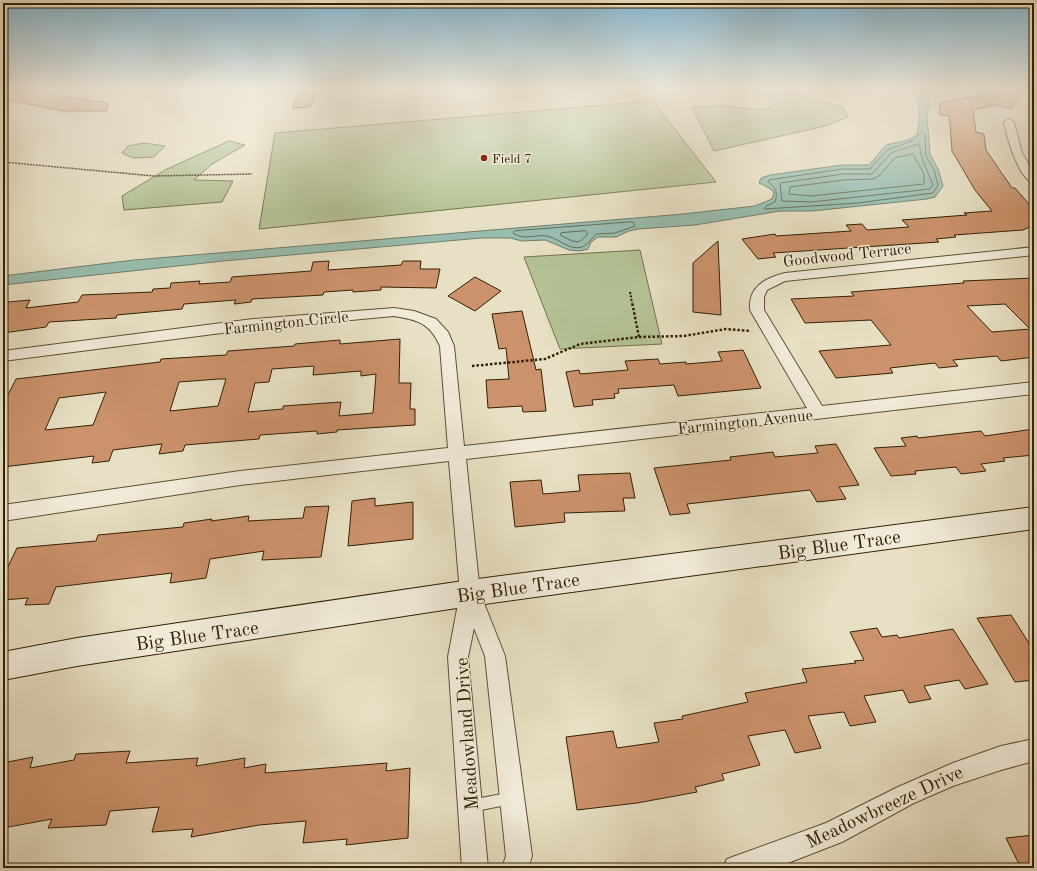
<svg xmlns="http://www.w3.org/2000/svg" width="1037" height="871" font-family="'Old Standard TT',serif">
<rect width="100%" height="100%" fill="#e8e0c4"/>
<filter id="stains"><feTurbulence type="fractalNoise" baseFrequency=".005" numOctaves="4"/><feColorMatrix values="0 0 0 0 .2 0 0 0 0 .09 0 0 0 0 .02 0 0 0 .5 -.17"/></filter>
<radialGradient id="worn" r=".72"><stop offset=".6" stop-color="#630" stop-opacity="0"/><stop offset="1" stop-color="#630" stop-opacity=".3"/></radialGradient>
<path fill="#b4c396" stroke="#74724d" d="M790,94l53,13 5,10 -23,9 -111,25 -22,-44 29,-1 44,4z
M653,101l63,81 -457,47 16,-96z
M229,141l16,4 -33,19 -18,16 39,1 -11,21 -98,8 -2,-14 45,-27z
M144,143l21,3 -11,11 -21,1 -11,-5 6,-7z
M640,250l22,94 -102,5 -36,-92z"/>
<path fill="#98bdb0" stroke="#707e6b" d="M909,88h24l-5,13 1,4 -2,11 3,38 8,15 5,17 -8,11 -8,2 -115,12h-32l-85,14 -57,4 -9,2 -13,6h-18l-7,5 -3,7 -8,2 -11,-1 -24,-10 -23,1 -12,-3h-29l-258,23 -220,24v-9l8,-1 123,-15 549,-46 72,-8 17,-7 2,-7 -5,-4 -10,-5 2,-5 9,-3 72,-10h27l17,-20 22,-5 9,-5c3,-21 6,-29 -8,-47z"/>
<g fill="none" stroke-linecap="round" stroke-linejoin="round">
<path stroke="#666e5a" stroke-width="1" d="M922,132l3,2 1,22 8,14 4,15 -5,8 -75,10 -93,6 1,-3 9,-4c3,-9 1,-15 -7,-20l1,-2 73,-11h28l17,-19 25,-9z
M919,144l3,14 11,27 -3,4 -119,13 -29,-1 -2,-18 63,-9h29l19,-21z
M913,154l11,20v10l-113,12 -22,-2 1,-7 53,-7 30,-1 7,-4 15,-17z
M633,222l2,4 -20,7 -19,1c-4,4 -8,11 -14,13 -12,4 -24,-9 -35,-11 -13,-2 -23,5 -34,-3l2,-2z
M586,231l2,3 -9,8 -7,-1 -12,-6 1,-2z"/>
</g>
<path fill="#cb926b" stroke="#332004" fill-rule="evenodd" d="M26,88h14l9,6 59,9 -1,8h-44l-60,-12v-4z
M1013,88h10l-5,12 -6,9 -18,-4 -21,5 3,22 8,2 2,16 26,38h3l19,22v15l-11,5 -69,5 2,2 -20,2 3,3 -166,11 3,4 -18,2 -16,-20 33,-5 1,2 75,-5 -5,-6 16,-1 5,6 42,-3 -7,-7 65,-5 -3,-2 28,-2 -17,-21 -23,-39 -2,-28 -1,-7 -9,-1 -1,-12z
M299,94h18l-7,13 -18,1z
M718,241l3,74 -28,-3v-49z
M329,261l-1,9 73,-5 2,-4h18l-1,8h20l-4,19 -55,-1v3l-28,2v-2l-29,2 -1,3 -71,4 -1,3 -17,2 2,-4 -52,4 -2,5 -65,6 -1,3 -67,4 -3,5 -43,6v-23l5,-8 22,-2 -4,8 52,-6 4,-7 70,-3 1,-3 17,-1 1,-5 29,-2 -1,3 31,-2 2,-5 79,-6 2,-9z
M475,277l26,14 -26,20 -27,-15z
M1034,278v79l-33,4 -4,-5 -44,4 5,6 -19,2 -4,-5 -45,5 3,5 -57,5 -17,-27 72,-6 -20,-25 -66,3 -14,-24 63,-3 -3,-4 113,-9 -1,-2zM1005,304l25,25 -38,3 -25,-26z
M522,311l14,59 5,-1 5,42 -23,1 -1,-6 -34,2 -2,-28 23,-1 -3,-31 -7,1 -7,-35z
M400,339l-1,44h12l-1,26h5v16l-78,5v2l-20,2v-3l-57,4 -1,4 -74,6 -2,6 -24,3 3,-10 -49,6 -4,11 -17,2 2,-7 -91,11v-62l13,-26 144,-17 1,-3 65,-4 2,-4 66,-5 1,-2 45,-4v4zM314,366l-1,9 48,-4v5l15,-2 -3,39 -34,3 2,-14 -58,4v3l-35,3 7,-29 14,-1 3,-13zM219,379h7l-8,27 -48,5 9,-29zM106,392l-13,33 -48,5 14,-32z
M743,350l18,38 -83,8 -4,-11 -56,4 1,4 -5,1 1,4 -23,2 1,5 -19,2 -8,-35 13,-2 1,4 48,-4 -3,-9 33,-2 2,5 26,-2v2l36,-3 -4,-9z
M1034,429v26l-31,3 2,3 -24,3 5,7 -25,3 -5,-7 -41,4 1,3 -25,2 -17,-28 32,-2 -5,-8 16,-2 1,2 63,-7 4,5z
M836,444l23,41 -20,2 7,12 -29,3 -7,-12 -123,14 3,9 -20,2 -16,-47 77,-8 -1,-3 43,-5 2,5 43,-4 -3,-7z
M630,473l5,25h-12l2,13 -61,2 1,9 -50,5 -5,-45 31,-2 2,14 37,-3 -2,-16z
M375,498v8l38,-4v37l-65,7 4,-45z
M329,506l-8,51 -59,3 2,-9 -54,8 -4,19 -36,5 2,-10 -116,14 -7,17 -24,1 3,-7 -25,2v-23l14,-29 79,-7 2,-6 85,-8 1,-4 28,-4 -1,2 38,-5 -1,5 55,-3 2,-11z
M1011,615l23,36v29l-19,2 -38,-64z
M877,628l5,9 15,-2 2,3 54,-9 35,55 -23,5 -6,-9 -35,6 7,13 -22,4 -6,-13 -39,6 12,26 -26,4 -6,-14 -36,4 13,32 -26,5 -10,-23 -37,6 12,29 -38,9 2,6 -29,7 2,5 -60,11 -60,7 -11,-73 47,-6 4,17 42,-6 -5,-19 29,-4 -1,-3 66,-14 -3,-9 62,-11 -5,-13 54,-6 -2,-2 10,-1 -14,-28z
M130,751l-4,12 72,-5 -2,8 49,-8 -1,10 22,-4 -1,9 122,-10 -1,8 24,-3 -2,70 -62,7 1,-6 -44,4 3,-22 -47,4 -68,12 2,-8 -41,3 7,-25 -49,4 -4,14 -58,3 4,-9 -49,9v-65l30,-6 -3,11 44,-8 2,-6z
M1034,835v33h-13l-15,-30z"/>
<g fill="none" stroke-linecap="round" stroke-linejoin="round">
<g stroke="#605034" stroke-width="2">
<path id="lane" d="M511,792l4,2 2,4 -2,4 -4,2 -40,8 -4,-2 -2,-4 2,-4 4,-2z"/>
</g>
<g stroke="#605034" stroke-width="2">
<path id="street" d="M76,88h61l-4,3h-53z
M1009,119l5,3 8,31 12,20v10c-16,-4 -27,-46 -30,-61z
M1034,247v8l-249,26 -18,9 -3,7v13l58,96 212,-24v12l-568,65 14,134 25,63 27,200 -4,12h-26l4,-12 -21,-200 -11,-28 -6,29 20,211h-26l-14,-211 12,-64 -11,-132 -209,24 -237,36v-16l237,-34 208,-23 -8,-102c-10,-23 -22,-26 -46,-30l-141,13 -250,32v-10l250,-32 141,-11 20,3 22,8 12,13 6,14 10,100 343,-38 -57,-98c-2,-23 15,-32 35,-37z
M1034,739v22l-33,9 -48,16 -39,17 -72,39 -67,26h-52l4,-9 99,-36 72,-36 55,-24 48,-17z"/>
</g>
<g stroke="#332004" stroke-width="2">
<path id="secondary" d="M1034,507v22l-564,77 -393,60 -74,14v-28l74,-14 393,-58z"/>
</g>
<path stroke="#332004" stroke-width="1.5" stroke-dasharray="2 1" stroke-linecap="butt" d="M3,162l151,14 98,-2"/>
<path stroke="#332004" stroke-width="2" stroke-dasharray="2 1.5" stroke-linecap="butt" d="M630,292l2,11"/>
<path stroke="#332004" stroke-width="2.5" stroke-dasharray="2.5 2" stroke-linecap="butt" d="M639,337l45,-1 42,-7 25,2
M472,366l73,-7 35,-15 59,-7 -7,-35"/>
<use href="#lane" fill="#f0ebd9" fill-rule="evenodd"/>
<use href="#street" fill="#f0ebd9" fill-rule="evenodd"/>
<use href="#secondary" fill="#f0ebd9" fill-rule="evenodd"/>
</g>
<linearGradient id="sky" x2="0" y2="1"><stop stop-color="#88b8d2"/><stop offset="0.42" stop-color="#f5f1e4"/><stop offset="1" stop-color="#f5f1e4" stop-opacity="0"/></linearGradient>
<rect width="1037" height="210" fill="url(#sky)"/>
<circle fill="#8f2418" stroke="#f0ebd9" stroke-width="1.5" cx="484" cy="158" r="4"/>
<g text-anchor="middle" stroke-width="3" stroke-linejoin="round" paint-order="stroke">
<g font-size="13" fill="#332004" stroke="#f0ebd9" text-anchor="start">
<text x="492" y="163">Field 7</text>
</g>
<g font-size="16" fill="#332004" stroke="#f0ebd9">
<text transform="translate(847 254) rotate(-6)" y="6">Goodwood Terrace</text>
<text transform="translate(286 322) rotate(-6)" y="6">Farmington Circle</text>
<text transform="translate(745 421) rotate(-6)" y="6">Farmington Avenue</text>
</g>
<g font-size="19" fill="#332004" stroke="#f0ebd9">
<text transform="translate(839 544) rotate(-8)" y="7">Big Blue Trace</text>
<text transform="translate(518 587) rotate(-8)" y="7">Big Blue Trace</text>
<text transform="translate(197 635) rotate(-8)" y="7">Big Blue Trace</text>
<text transform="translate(466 734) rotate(-94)" y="7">Meadowland Drive</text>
<text transform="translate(884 806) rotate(-25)" y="7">Meadowbreeze Drive</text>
</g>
</g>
<rect width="1037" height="871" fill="none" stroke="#e8e0c4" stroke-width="16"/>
<rect x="4" y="4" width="1029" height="863" fill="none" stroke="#332004" stroke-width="2"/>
<rect x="8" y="8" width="1021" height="855" fill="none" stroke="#332004"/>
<rect width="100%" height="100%" filter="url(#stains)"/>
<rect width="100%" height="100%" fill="url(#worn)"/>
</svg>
